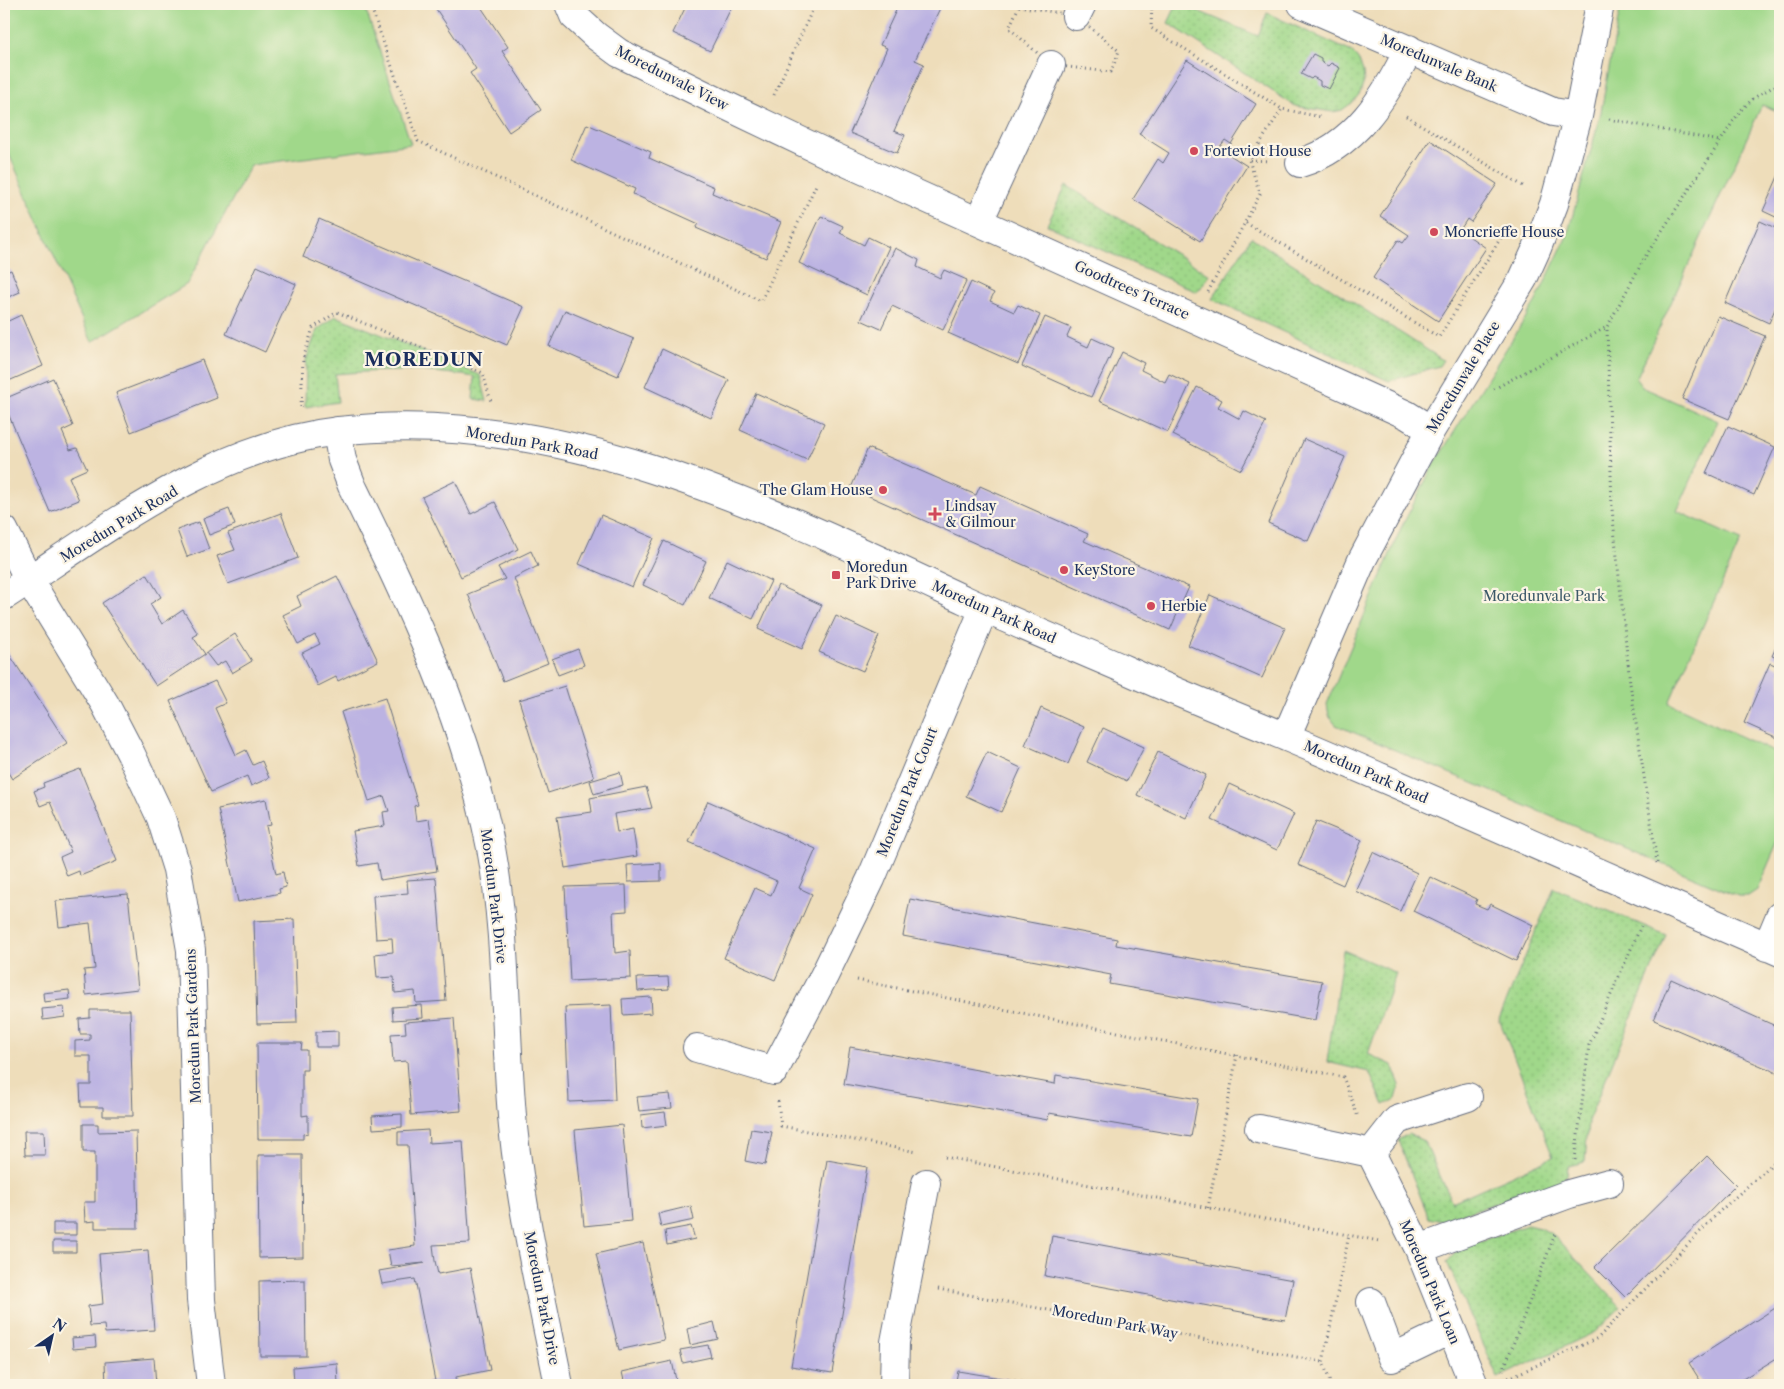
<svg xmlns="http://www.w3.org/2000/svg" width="1784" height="1389" font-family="'Libre Caslon Text',serif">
<defs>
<pattern id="grass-dots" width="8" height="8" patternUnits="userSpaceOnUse" patternTransform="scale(1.25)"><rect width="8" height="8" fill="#a0d88a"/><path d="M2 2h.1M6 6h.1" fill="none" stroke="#89ba7a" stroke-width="1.8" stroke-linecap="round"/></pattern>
</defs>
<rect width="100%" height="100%" fill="#fcf5e5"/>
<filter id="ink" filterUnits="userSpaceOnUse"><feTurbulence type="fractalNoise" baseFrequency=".02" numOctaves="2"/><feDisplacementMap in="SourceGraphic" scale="10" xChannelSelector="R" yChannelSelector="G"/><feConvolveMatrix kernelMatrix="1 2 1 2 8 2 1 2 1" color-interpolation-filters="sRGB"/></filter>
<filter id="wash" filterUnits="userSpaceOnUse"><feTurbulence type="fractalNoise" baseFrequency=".0096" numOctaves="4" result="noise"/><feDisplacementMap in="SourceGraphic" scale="20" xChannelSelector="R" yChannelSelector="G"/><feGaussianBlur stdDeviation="1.12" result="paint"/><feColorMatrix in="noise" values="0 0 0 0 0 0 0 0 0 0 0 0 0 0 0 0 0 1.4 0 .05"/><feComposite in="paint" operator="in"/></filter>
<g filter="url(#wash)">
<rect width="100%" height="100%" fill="#eeddba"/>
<path fill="url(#grass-dots)" stroke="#5e8474" d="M1177,4h4l77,32 9,-23 85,39 7,9 4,10 1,11 -4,11 -7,9 -11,8 -9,2 -38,-6 -127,-83z
M1066,185l144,90 -13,17 -150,-67z
M1251,237l192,123 -4,6 -50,15 -177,-82z
M336,316l144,59 7,26 -14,-2 2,-22c-47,-8 -92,-7 -140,-3l3,28 -33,5 1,-47 11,-30z
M1554,888l112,47 -78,186 -3,41 -17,4 -1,9 -6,7 -120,39 -12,-3 -31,-78 10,-6 16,7 28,61 101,-45 -54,-138z
M1343,950l53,23 -28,81 24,11 8,20 -4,14 -12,6 -15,-33 -42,-10z
M1527,1225l14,3 12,7 68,72 -26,25 -97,46 -51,-116 13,-14z"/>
<path fill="#a0d88a" stroke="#5e8474" d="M4,4h360l47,140 -160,21 -64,119 -95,58 -88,-199z
M1621,4h159v108l-18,-7 -126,274 6,8 76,34 -41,90 64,29 -72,163 111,52v82l-23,53 -9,6h-10l-402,-171 -7,-9 -2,-12 74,-176 32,-62 103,-165 31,-65 33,-119z"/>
<g id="blocks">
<path fill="#bcb3e2" d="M440,4h39l29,43 -6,4 39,59 -32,22 -39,-59 6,-4 -40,-60 5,-3z
M687,4h46l-23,47 -37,-18z
M899,4h43l-27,56 9,4 -30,67 11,4 -8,18 -47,-20 37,-85 -7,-3z
M1313,54l8,4v4l7,4 3,-3 9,5 -11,21 -9,-4v-4l-7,-4 -2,2 -10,-5z
M1187,60l69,44 -25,40 -6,-4 -6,8 28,18 -47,75 -67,-42 25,-40 5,4 6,-10 -30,-19z
M587,124l64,28 -2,6 65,29 -2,6 69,29 -15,36 -70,-30 3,-4 -66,-30 2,-5 -64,-29z
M1430,140l67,44 -26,38 -4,-3 -7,11 26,18 -48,73 -65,-43 25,-38 5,3 6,-8 -29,-19z
M1780,172v47l-17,-8z
M821,216l22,10 -3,7 24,12 4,-8 21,10 -22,48 -68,-32z
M319,219l205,88 -17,38 -204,-88z
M1760,221l20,9v67l-11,26 -44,-20z
M895,248l24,12 -2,7 23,11 4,-8 23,10 -24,50 -51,-24 -11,23 -20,-9z
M257,266l39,18 -31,68 -39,-18z
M11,270l9,22 -14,6 1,3 -3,1v-29z
M971,282l23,11 -4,8 24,11 4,-7 22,10 -22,49 -70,-31z
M565,310l69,29 -16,37 -69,-30z
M21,315l22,51 -39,17v-60z
M1718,316l47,20 -36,83 -47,-20z
M1045,317l26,11 -4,9 21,10 4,-9 22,10 -23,49 -69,-31z
M662,349l67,31 -18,38 -66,-31z
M1122,352l22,11 -3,7 24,12 4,-8 21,10 -22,48 -69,-31z
M202,360l15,38 -86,34 -15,-39z
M53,378l20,48 -11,5 8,19 7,-2 10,21 -18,8 10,23 -29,12 -46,-108v-5z
M1197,387l25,13 -4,7 22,12 4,-8 22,11 -25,48 -68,-35z
M756,393l68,30 -17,37 -67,-30z
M1728,426l47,21 -21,48 -48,-22z
M1304,439l41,18 -37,84 -40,-18z
M868,448l108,47 4,-9 108,48 -4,7 105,46 -19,43 -319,-142z
M455,481l16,33 24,-12 23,47 -57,28 -39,-80z
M229,509l6,16 -26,10 -6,-16z
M281,513l17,45 -70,26 -11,-28 18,-6 -7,-17z
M601,515l53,23 -22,49 -53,-23z
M199,522l10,27 -22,8 -10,-27z
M664,541l42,20 -21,44 -42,-20z
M531,551l7,15 -24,12 34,85 -45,18 -35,-87 37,-15 -7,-12z
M727,560l44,21 -18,38 -44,-21z
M147,574l14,23 -11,7 12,20 21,-14 15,24 -5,3 12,17 -49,32 -54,-83z
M337,576l41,85 -40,20 -2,-4 -18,9 -16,-33 18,-9 -2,-4 -3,-5 -17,9 -15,-29 18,-9 -4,-10z
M778,585l44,20 -20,44 -44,-20z
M1210,595l75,33 -23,50 -74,-33z
M836,616l43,20 -16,35 -44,-19z
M235,634l17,27 -20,12 -7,-12 -9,5 -10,-13z
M1780,638v21l-8,-3z
M4,646l63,97 -55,36 -8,-13z
M578,649l6,16 -26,10 -6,-16z
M1770,663l10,4v72l-36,-16z
M215,681l11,22 -11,5 21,47 10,-5 7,15 9,-4 7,17 -18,8 -4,-10 -36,16 -41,-91z
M565,686l29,92 -46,15 -29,-93z
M385,698l33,107 -4,1 2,15 13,-2 8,52 -57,9 -3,-17 -18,3 -6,-35 32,-5 -2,-14 6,-1 -5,-15 -15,5 -28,-89z
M1041,708l43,19 -16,37 -43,-19z
M1103,728l41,19 -17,34 -40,-19z
M987,752l34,16 -20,44 -35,-16z
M1158,752l48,23 -20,43 -49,-23z
M80,769l37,92 -37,15 -1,-5 -12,5 -7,-19 11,-5 -21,-50 -10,4 -6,-15 10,-4 -1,-4z
M620,772l3,13 -29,9 -4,-13z
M1229,784l65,30 -17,36 -65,-30z
M646,787l6,21 -38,6 3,18 16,-3 4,27 -72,12 -8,-51 35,-5 -2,-14z
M266,799l5,26 -5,1 10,48 7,-2 3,15 -7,2 1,4 -42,9 -20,-93z
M708,801l108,48 -17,39 13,6 -37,86 -51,-22 31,-70 16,7 6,-14 -88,-39z
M1316,821l46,19 -19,45 -45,-20z
M1373,852l44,21 -17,38 -45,-20z
M661,863v18l-33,1 -1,-17z
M1430,877l47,22 -2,5 12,5 3,-5 43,21 -17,36 -103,-50z
M436,878l10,123 -30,2 -1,-12 -20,2 -1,-16 -17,1 -2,-24 18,-2 -1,-14 -16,1 -3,-43 35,-3 -1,-13z
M626,885l1,26 -14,1 2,41 15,-2 1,27 -61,3 -5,-94z
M128,894l10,95 -52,6 -2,-25 11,-1 -5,-46 -31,4 -3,-26z
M910,899l207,40 -1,6 206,36 -7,39 -206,-36 2,-9 -208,-39z
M294,919l3,104 -40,1 -3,-103z
M668,977l1,12 -31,2 -1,-13z
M1671,979l109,49v46l-126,-54z
M69,990l1,9 -26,3 -1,-9z
M651,997l1,16 -29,2 -1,-16z
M422,1005l1,13 -30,2 -1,-13z
M611,1005l4,95 -46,2 -4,-95z
M64,1007l1,10 -22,3 -1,-11z
M90,1010h40l3,106h-30v-9h-22l-1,-22h11v-29h-16v-15l15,-1v-6h-10l-1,-15 11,-1z
M454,1018l7,93 -50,4 -4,-54 -14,1 -2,-28 15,-1 -1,-11z
M338,1031v16h-22v-15z
M257,1043h45l-1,7h6v20h-5v46l6,-1v18l-5,1v5h-45z
M850,1047l205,37 1,-9 142,24 -7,38 -142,-24 -1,7 -204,-36z
M670,1094l2,14 -33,3 -2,-14z
M665,1112l2,13 -25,3 -1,-13z
M402,1114v13l-29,2 -1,-13z
M83,1124h15v8l38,-1 2,97h-43v-7l-10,1 -1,-20h11v-50h-12z
M622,1125l9,96 -47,5 -9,-96z
M751,1129l21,3 -7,33 -20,-4z
M428,1130l1,13 34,-2 7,102 -37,2 2,16 3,13 32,-6 20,102 -34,7 1,8h-29l-1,-3 8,-1 -20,-102 -33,5 -3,-13 46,-8 -34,3 -3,-16 27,-4 -7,-101h-10v-13z
M24,1131h20l1,24h-20z
M258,1155h44l1,102 -44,1z
M1707,1156l29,29 -111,112 -30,-30z
M827,1160l40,7 -35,206 -41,-7z
M691,1206l3,14 -33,7 -3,-13z
M53,1223h23v12h-23z
M691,1226l4,13 -28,6 -2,-14z
M1052,1236l241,44 -8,40 -240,-44z
M53,1241h23v11h-23z
M643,1243l21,97 -45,10 -23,-96z
M148,1250l6,80 -49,3 -1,-8 -14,1 -2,-20 15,-2 -4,-50z
M305,1280l1,76h-46l-1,-75z
M1780,1305v51l-47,29h-30l-14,-22z
M714,1322l4,17 -28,6 -3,-16z
M95,1336l1,11 -23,2 -1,-11z
M708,1345l3,12 -28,6 -3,-13z
M154,1358l2,27h-50l-1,-23z
M672,1361l5,24h-52l-3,-13z
M337,1363l1,22h-48l4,-2 -1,-16z
M958,1371l68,11 9,3h-80z"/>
</g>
</g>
<g filter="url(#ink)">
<use href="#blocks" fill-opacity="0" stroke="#656c7e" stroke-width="1"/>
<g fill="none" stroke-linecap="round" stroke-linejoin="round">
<g stroke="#656c7e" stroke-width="30">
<path id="minor" d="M569,4l5,12 22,20 23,17 106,52 105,50 577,260 24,15
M1302,4l251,108 25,4
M1076,16l6,-12
M1300,163c54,-16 85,-65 109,-114
M979,221l72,-156
M337,431l5,29 10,26c57,117 114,233 139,362 17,91 13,187 22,279 9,87 29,173 46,258
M4,530l25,50 76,124 26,50 30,64 16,51 14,81 10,350 10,85
M4,596c102,-66 210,-151 335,-165 221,-25 431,78 626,169 52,24 106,46 159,69 53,24 107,45 160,67 166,70 331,144 496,216
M1286,737l76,-177 69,-130 92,-151 14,-31 17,-44 24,-88 22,-112
M1767,947l13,-31
M697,1048l77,23 51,-97 46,-95 113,-270
M1259,1129l112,24 26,-33 71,-23
M1371,1153l48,96 55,136
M1419,1249l150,-55 40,-11
M1371,1302l21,56 58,-28
M894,1385l1,-43 31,-159"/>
</g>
<path stroke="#656c7e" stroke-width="3" stroke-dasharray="1 4" stroke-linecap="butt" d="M370,4l48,137 343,160 56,-118
M1152,4l-1,24 131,81 39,8
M1019,6l57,10 43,35 -8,21 -60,-7 -42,-37z
M774,95l41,-91
M1406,116l119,71
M1609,119l110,22
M1250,160l19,1
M1246,223l193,114 71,-114
M1208,292l52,-98 -11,-34 33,-51
M1494,389l113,-62
M301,407l2,-48 10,-31 24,-16 146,61 8,29
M1657,863l-27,-180 -18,-174 -5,-182 38,-70 95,-146 15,-14 25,-14
M857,980l486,97 15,40
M778,1101l3,25 136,26
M945,1157l434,84
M1575,1160l14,-115 52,-119
M1208,1208l29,-153
M938,1289l385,73
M1503,1371l52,-137
M1504,1380l94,-42 122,-127 60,-54
M1331,1385l-8,-23 26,-127"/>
<use href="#minor" stroke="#fff" stroke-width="28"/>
</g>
</g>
<g fill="#d1495b" stroke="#fcf5e5" stroke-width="2">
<circle cx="1194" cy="151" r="5"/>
<circle cx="1434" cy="232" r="5"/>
<circle cx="883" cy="490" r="5"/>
<path d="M932.5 506.5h5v5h5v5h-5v5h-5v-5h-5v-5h5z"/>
<circle cx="1064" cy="570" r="5"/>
<rect x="831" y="570" width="10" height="10" rx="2.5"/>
<circle cx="1151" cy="606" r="5"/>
</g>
<g text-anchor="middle" stroke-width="4.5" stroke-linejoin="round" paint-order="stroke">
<g font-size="14" fill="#1b2f5e" stroke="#fcf5e5">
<text transform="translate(1439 63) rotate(23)" y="5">Moredunvale Bank</text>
<text transform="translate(672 78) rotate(27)" y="5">Moredunvale View</text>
<text transform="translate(1132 290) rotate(24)" y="5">Goodtrees Terrace</text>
<text transform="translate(1463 377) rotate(-59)" y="5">Moredunvale Place</text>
<text transform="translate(532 443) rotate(10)" y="5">Moredun Park Road</text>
<text transform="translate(119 524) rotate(-31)" y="5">Moredun Park Road</text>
<text transform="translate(994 612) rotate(24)" y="5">Moredun Park Road</text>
<text transform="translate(1366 772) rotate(24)" y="5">Moredun Park Road</text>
<text transform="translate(907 792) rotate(-68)" y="5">Moredun Park Court</text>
<text transform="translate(494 896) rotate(83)" y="5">Moredun Park Drive</text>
<text transform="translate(193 1026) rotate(-92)" y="5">Moredun Park Gardens</text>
<text transform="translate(1430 1282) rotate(67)" y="5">Moredun Park Loan</text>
<text transform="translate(542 1298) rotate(79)" y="5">Moredun Park Drive</text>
<text transform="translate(1115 1322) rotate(11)" y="5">Moredun Park Way</text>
</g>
<g font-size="14" fill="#1b2f5e" stroke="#fcf5e5" text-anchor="start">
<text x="1204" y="156">Forteviot House</text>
<text x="1444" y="237">Moncrieffe House</text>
<text x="873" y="495" text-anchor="end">The Glam House</text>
<text x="945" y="511">Lindsay<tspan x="945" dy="16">&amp; Gilmour</tspan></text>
<text x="846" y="572">Moredun<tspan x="846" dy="16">Park Drive</tspan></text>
<text x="1074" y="575">KeyStore</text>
<text x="1161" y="611">Herbie</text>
</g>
<g font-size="14" fill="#3c5969" stroke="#fcf5e5">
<text x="1544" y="601">Moredunvale Park</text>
</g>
<g font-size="19" font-weight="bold" letter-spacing="1" fill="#1b2f5e" stroke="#fcf5e5">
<text x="424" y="366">MOREDUN</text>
</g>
</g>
<rect width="1784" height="1389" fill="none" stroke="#fcf5e5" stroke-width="20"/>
<g transform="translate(52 1336) rotate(34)" stroke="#fcf5e5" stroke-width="4" paint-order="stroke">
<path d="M0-4L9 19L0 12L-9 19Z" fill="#1b2f5e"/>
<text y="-8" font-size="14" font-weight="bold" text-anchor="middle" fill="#1b2f5e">N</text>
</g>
</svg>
